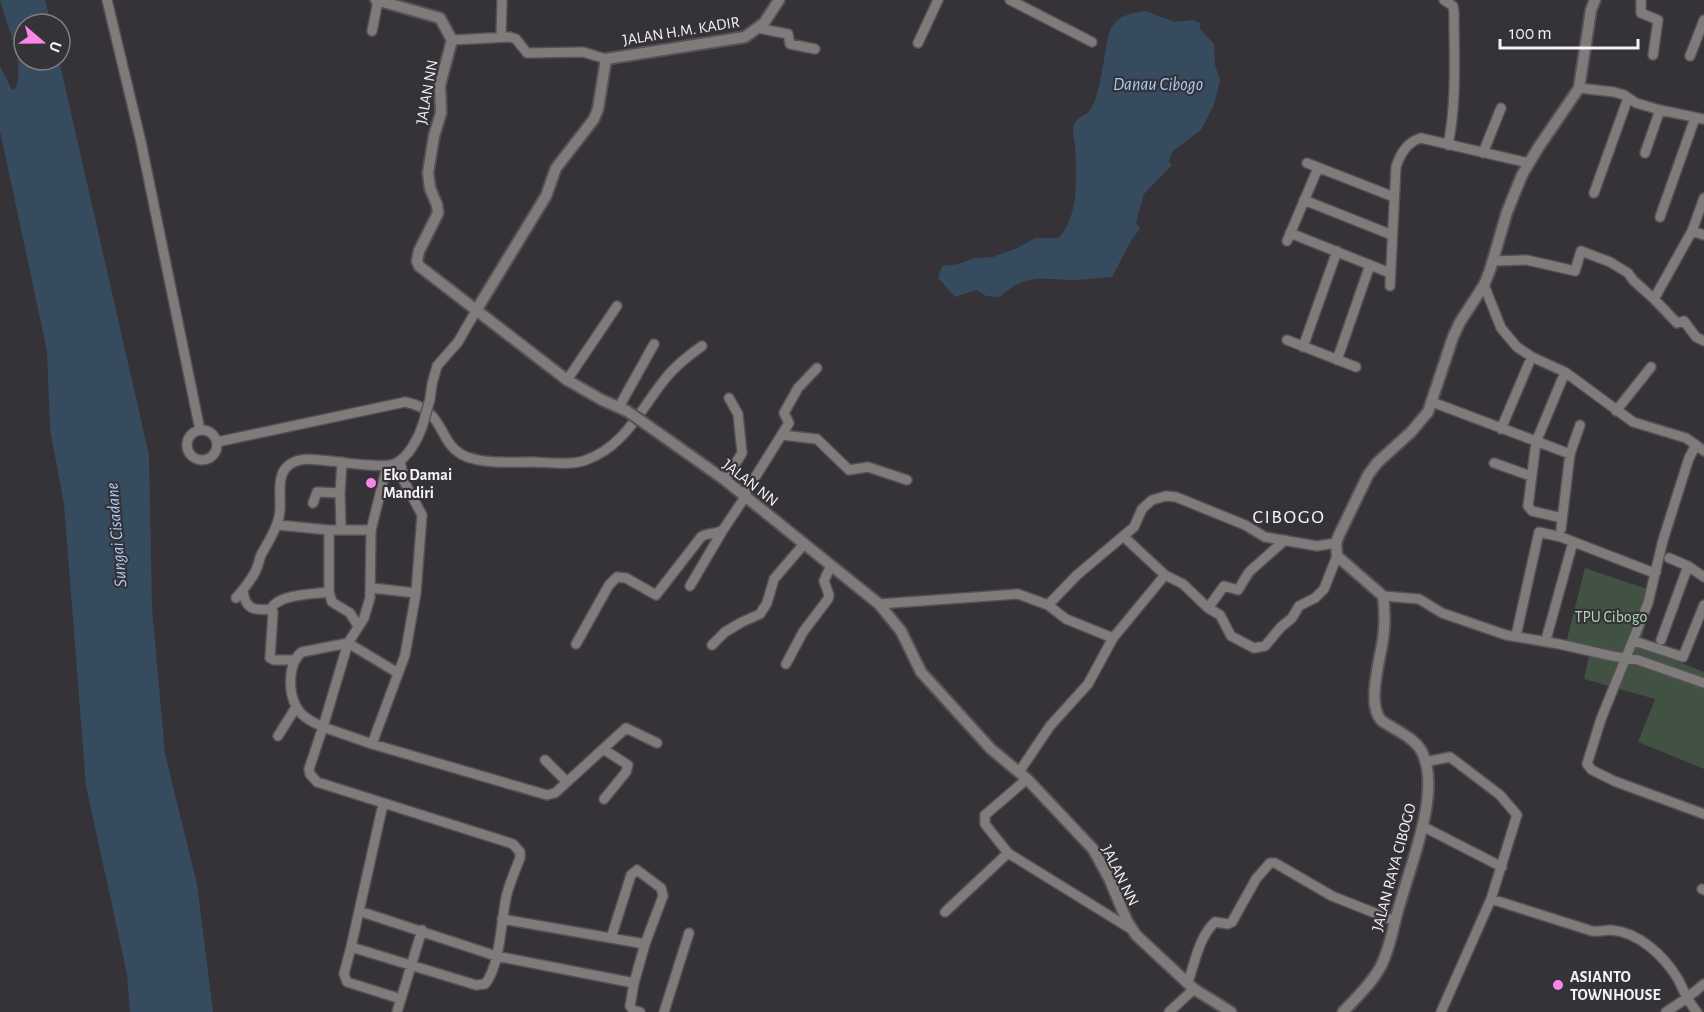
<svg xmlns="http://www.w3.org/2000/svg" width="1704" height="1012" font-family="'Alegreya Sans',sans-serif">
<rect width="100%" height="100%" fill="#353238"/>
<path fill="#415243" d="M1585,568l71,24 -17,54 65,26v97l-66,-27 17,-43 -71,-20 7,-32 -25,-4z"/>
<path fill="#374b5e" d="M0,0h45l6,24h-27v36h35l90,395 3,153 13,146 32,130 16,128h-83l-3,-38 -41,-188 -22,-282 -14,-75 -3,-78 -47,-220v-65l12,24 4,-2c9,-31 -9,-59 -16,-88z
M1145,11l30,11 17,-2 8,3v6l14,15 1,21 5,15 -6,25 -13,25 -29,22 -3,10 3,3 -28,29 -8,28 4,7 -8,10 -20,38c-12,0 -25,3 -38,3 -30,0 -48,-8 -74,17l-14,-1 -10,-6 -21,7 -17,-19 4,-12 17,-2 15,-6 19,-1 26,-10 16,-9h23c21,-19 19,-64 17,-92 0,-5 -3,-12 -2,-18 2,-12 13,-11 18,-19 10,-17 13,-56 18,-76 8,-18 19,-19 36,-22z"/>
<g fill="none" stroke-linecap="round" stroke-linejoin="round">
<g stroke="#545156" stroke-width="12">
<path id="minor" d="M107,0l34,142 59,288
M1010,0l82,42
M1444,0l9,6 1,6c0,44 3,89 -6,133
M1641,0v13l17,7 -5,35
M758,28l30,6 2,10 25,5
M372,31l6,-30
M501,36l1,-36
M452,40l58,-3 6,2 11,14 56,-1 23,7
M918,43l20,-43
M1690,56l14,-36
M1579,88l35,4 10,3 12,8 24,7 44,9
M1483,153l18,-45
M1645,153l15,-43
M1307,163l87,34
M1594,193l34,-95
M1304,200l88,35
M1660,217l35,-99
M1692,231l12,4
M1290,233l100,40
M1287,241l31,-73
M1493,261l34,-1 48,11 6,-20 29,11 18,11 5,7 21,19 23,24 7,-2 12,16 8,4
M1484,285l17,43 16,19 15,10 33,15 68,50 53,16 10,7
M1390,286l6,-119c4,-13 11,-25 25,-29l108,25
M1654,299l38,-68 12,-33
M1287,340l69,27
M1303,347l34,-96
M1337,360l33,-95
M567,380l50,-74
M430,399l2,-15 5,-18 21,-24 19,-33
M1432,402l138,52
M619,407l35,-63
M1616,411l35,-44
M1501,429l28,-66
M187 445a15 15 0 1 1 30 0a15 15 0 1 1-30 0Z
M782,435l35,4 32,31 19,-3 39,13
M217,442l188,-40c43,8 31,43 62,55 20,7 43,5 64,5 17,0 39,4 55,-2 39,-14 54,-50 79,-81 10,-13 23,-23 37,-33
M1704,451l-8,-6 -7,13 -26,82 -15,63 -47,116 -14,45 5,6 22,11 90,33
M400,461l4,20 18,34 -6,78 -11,62 -33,89 175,51 8,-2 71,-65 31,15
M1494,463l37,13
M725,480l17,-27 -4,-39 -9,-16
M744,495l45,-72 -5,-10 14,-25 19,-20
M313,503l4,-11 23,1
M1562,518l-30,-7 -4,-5 8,-64 27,-65
M278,525l51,5h42
M1561,529l9,-75 10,-29
M329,530v62l3,10 18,11 8,13
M341,530l-1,-37 2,-31
M1123,536l42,39
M1669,558l19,8 16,11
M690,586l33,-56 22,-33
M372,588l44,5
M243,590c2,19 10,21 28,19l2,3 -3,46 4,2h20
M1383,596l36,3 23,14 64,22 53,9 53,12 26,4 66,23
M236,598c7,-8 14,-16 19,-26 3,-5 4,-12 6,-17 7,-13 15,-24 18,-38 4,-15 -5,-41 10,-52 9,-7 20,-6 31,-5 17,1 59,9 74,4 14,-5 25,-27 29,-40
M879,604l139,-10 30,11 18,14 47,19 52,-63 18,9 25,24 12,7 11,21 23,12 11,-2 16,-19 11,-9 7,-12 16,-8 9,-9 13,-33
M1048,605l29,-30 57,-48 8,-18 10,-9 14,-4 10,1 69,28 20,12 52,9 19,-3
M1208,608l16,-22 14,4 11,-18 36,-32
M271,609c7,-15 43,-15 58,-17
M1517,631l22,-99 22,5 88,34 7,1
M1547,636l26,-94
M1661,640l27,-74
M1634,641l49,16 21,-52
M576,644l33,-59 8,-8 9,1 30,17 45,-58c6,-5 15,-2 22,-7
M712,645l13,-13 17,-10 18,-8 7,-11 7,-24 30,-35
M786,664l17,-32 25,-33 1,-4 -5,-14 7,-16
M398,673l-50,-30 -46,9c-14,10 -14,39 -6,54 5,11 17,16 27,21l-14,42 1,5 7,8 196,62 7,8v6c-5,13 -11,26 -14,40 -5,24 -6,68 -21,86l-9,1 -125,-38 -7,27 3,8 54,17
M278,736l18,-29
M372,744l-49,-17 25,-84 16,-25 6,-20 1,-68 16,-64
M603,749l25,16 -2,7 -22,27
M545,760l22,22
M1425,762l25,-5 50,38 17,20 -26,84
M1019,772l31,-46 38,-42 25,-46
M1422,826l80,41
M1008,853l123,76
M1702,889l2,1
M359,911l137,45 138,27
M945,912l63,-59 -23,-29v-9l42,-36
M502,919l143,25
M611,938l20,-63 6,-5 24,18 2,8 -18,48 -11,39 -4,23 3,4 7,2
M351,947l32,-143
M1188,982c7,-20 11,-45 27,-60l13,2 4,-2 24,-43 14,-16h5l57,33 63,25
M397,1012l25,-82
M664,1012l25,-79
M1169,1012l25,-23
M1441,1012l50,-113 101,32c7,1 13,-1 19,-1 28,2 53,26 67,49 6,12 10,23 19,33
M1666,1012l21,-14 17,-14"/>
</g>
<g stroke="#545156" stroke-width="14">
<path id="tertiary" d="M376,0l64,18 12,22 -12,45 1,28 -7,23 -6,37 2,15 7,17 1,8 -19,38 -2,10 2,5 148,114 35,20 25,11
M477,309l69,-113 10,-28 38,-49 4,-10 8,-50 139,-22 19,-14 15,-23
M650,427l75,53 154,124 22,27 20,41 70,77 36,30 66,70 16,29 18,43 9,14 58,54 37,23
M1343,1012c13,-14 29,-29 38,-46 10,-20 13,-45 20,-66 11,-39 40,-110 21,-148 -7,-14 -27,-22 -40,-31 -16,-15 -2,-61 1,-82 2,-14 2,-28 0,-43l-46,-40 -1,-13 3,-8 29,-60 9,-12 34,-31 17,-20 25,-75 7,-15 24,-37 6,-15 17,-58 15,-37 16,-27 41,-60 12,-78 4,-10"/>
</g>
<use href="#minor" stroke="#807b7b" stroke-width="9"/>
<use href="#tertiary" stroke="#807b7b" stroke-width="10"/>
<g stroke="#545156" stroke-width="12" stroke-linecap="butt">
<path id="minor-bridge" d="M423,424l7,-25"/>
</g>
<g stroke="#545156" stroke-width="14" stroke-linecap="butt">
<path id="tertiary-bridge" d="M627,411l23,16"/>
</g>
<use href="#minor-bridge" stroke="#807b7b" stroke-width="9"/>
<use href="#tertiary-bridge" stroke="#807b7b" stroke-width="10"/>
</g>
<g fill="#f987e8" stroke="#353238" stroke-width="2">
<circle cx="371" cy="483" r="6"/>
<circle cx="1558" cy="985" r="6"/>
</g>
<g text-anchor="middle" stroke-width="4.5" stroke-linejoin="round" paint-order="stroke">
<g font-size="16" fill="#f4f2f6" stroke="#353238">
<text transform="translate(681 30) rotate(-9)" y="6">JALAN H.M. KADIR</text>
<text transform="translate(426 92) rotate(-80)" y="6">JALAN NN</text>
<text transform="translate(751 482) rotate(38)" y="6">JALAN NN</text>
<text transform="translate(1393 867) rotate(-75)" y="6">JALAN RAYA CIBOGO</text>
<text transform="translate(1121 875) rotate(64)" y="6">JALAN NN</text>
</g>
<g font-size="16" font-weight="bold" fill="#f4f2f6" stroke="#353238" text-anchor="start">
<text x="383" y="480">Eko Damai<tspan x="383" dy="18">Mandiri</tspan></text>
<text x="1570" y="982">ASIANTO<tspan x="1570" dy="18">TOWNHOUSE</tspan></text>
</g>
<g font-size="16" fill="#acd9b3" stroke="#353238">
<text x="1611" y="622">TPU Cibogo</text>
</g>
<g font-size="18" font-style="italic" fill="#a5cff6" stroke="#353238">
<text x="1158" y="90">Danau Cibogo</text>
<text transform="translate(116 535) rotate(-95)" y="6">Sungai Cisadane</text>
</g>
<g font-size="20" letter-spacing="1.5" fill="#f4f2f6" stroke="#353238">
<text x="1289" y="523">CIBOGO</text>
</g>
</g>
<g transform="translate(42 42) rotate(110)"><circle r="28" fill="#353238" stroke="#817f84" stroke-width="1.5"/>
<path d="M0-4.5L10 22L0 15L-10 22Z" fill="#f987e8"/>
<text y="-9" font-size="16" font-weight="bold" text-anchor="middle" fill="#f4f2f6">U</text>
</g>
<path d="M1500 39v9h138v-9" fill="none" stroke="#f4f2f6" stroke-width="3"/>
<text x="1509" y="39" font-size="18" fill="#f4f2f6" stroke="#353238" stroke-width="4.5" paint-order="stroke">100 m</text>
</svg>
